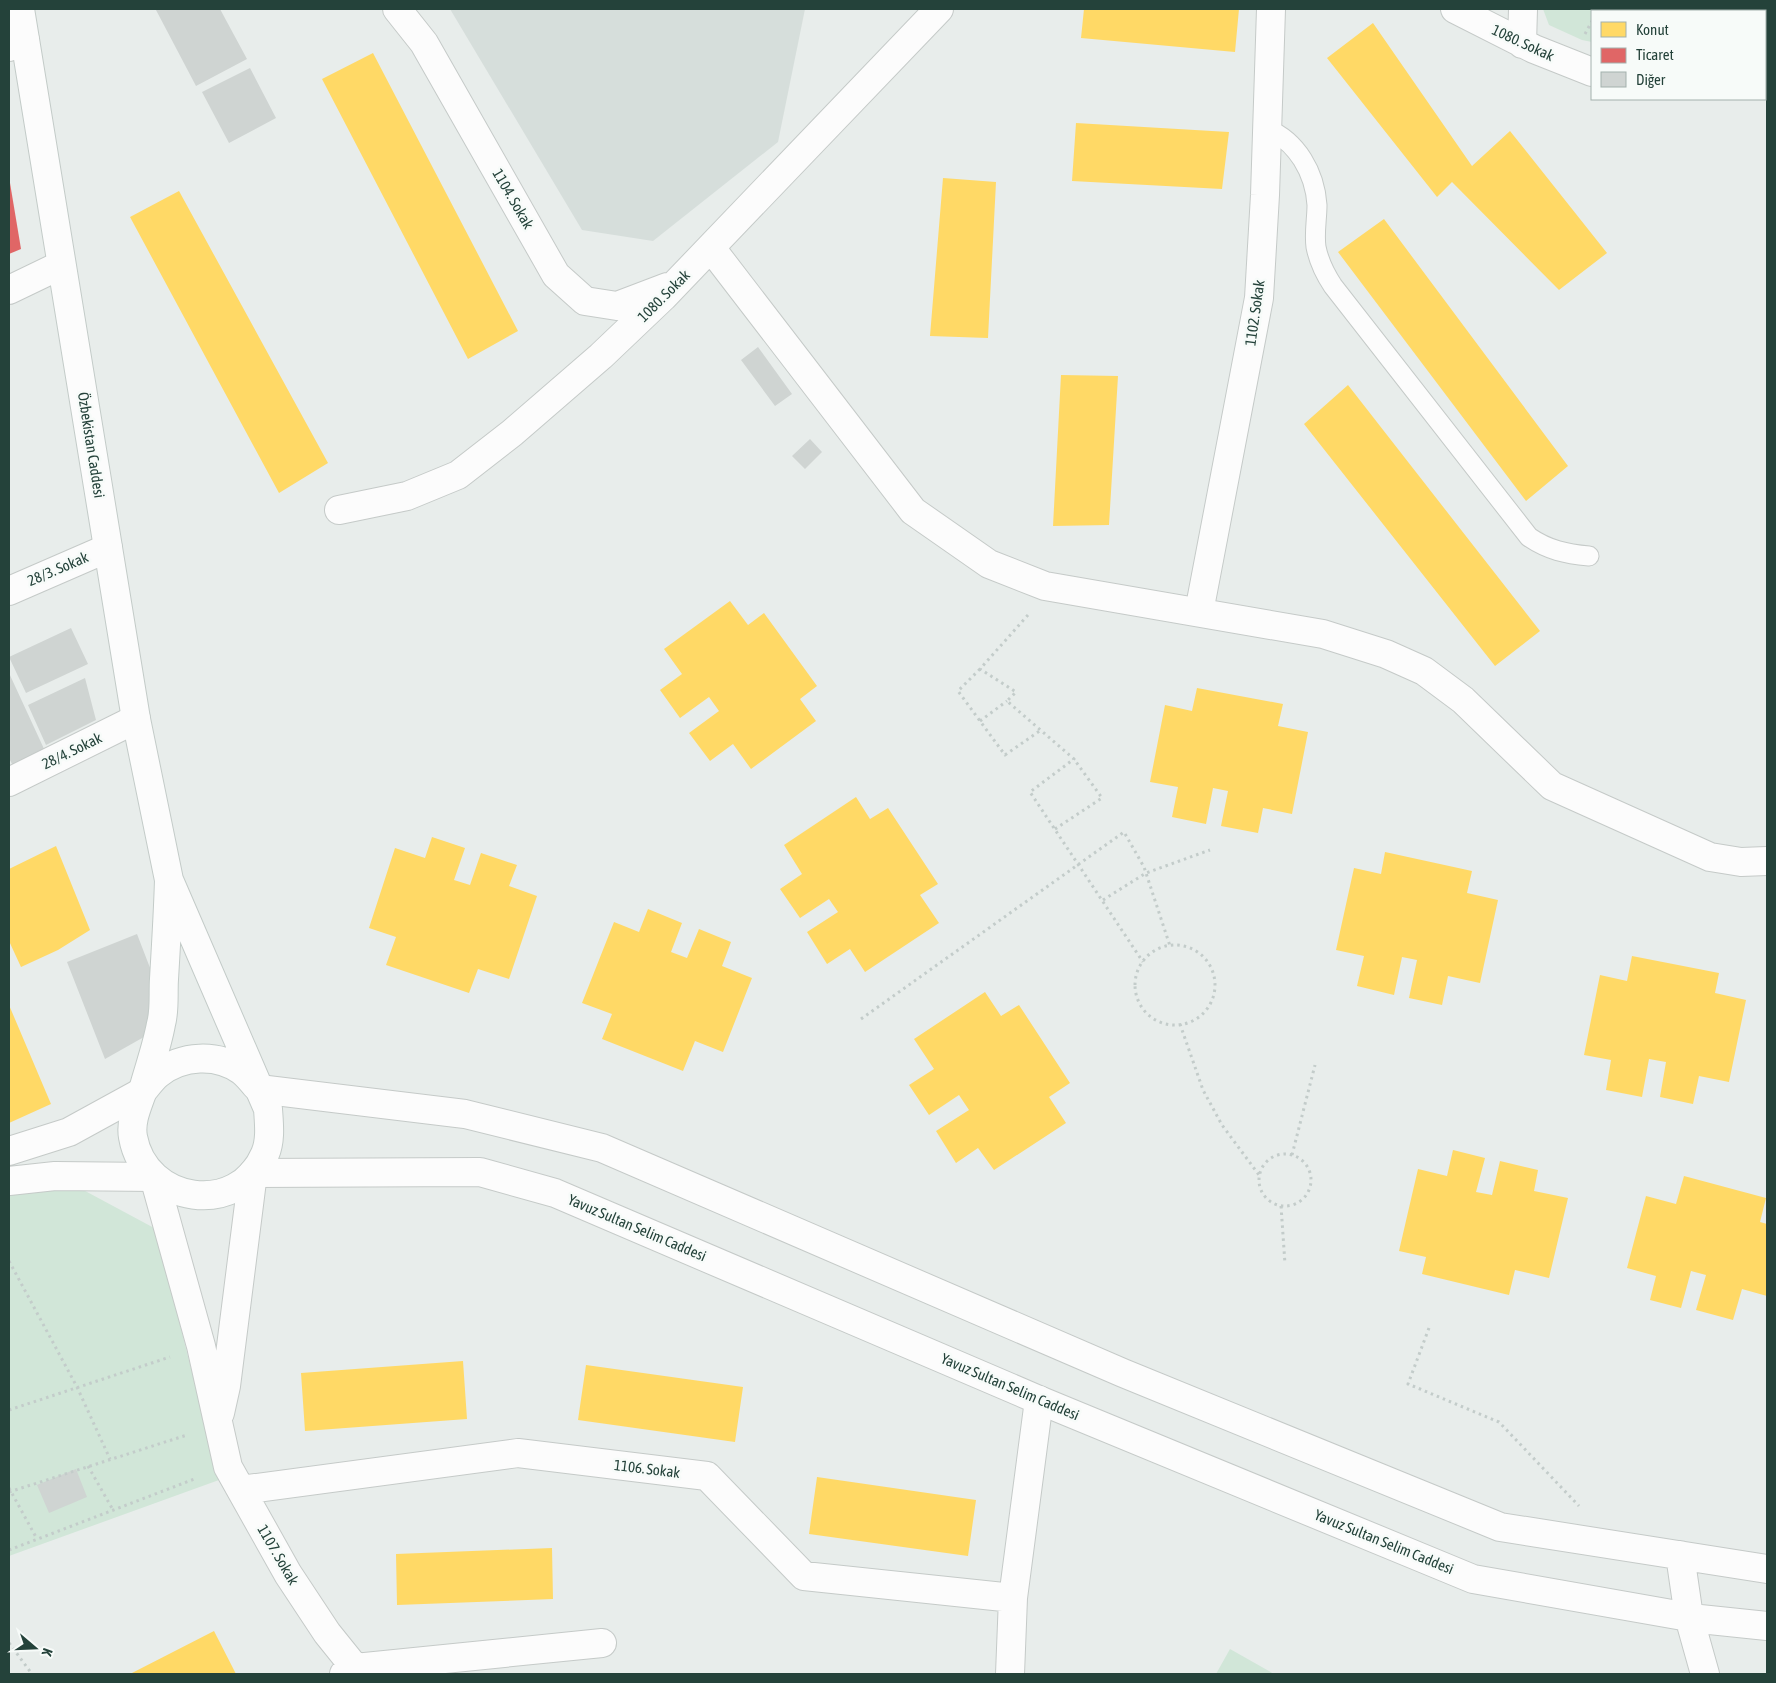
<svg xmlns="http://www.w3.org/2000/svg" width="1776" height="1683" font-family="'Asap Condensed',sans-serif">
<rect width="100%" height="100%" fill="#e8edeb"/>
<path fill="#d6dedb" d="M450,9h355l-27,133 -125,99 -71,-11z"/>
<path fill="#d1e6d8" d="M1543,9h224v47l-2,1v-46h-173v31l-10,-2 -33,-15z
M74,1185l82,44 63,251 -210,76v-365z
M1230,1649l44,25h-58z"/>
<path fill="#ffd966" d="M1084,9h155l-4,43 -154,-14z
M1373,23l99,143 38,-35 97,122 -48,37 -107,-108 -15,15 -110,-139z
M373,53l145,278 -50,28 -146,-280z
M1076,123l153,9 -7,57 -150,-8z
M943,178l53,4 -8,156 -58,-2z
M179,191l149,272 -49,30 -149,-276z
M1384,219l184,247 -42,35 -188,-249z
M1061,375l57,1 -9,149 -56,1z
M1348,385l192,246 -45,35 -191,-242z
M730,601l18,24 16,-12 53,73 -17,13 16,22 -65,48 -18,-25 -23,17 -21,-28 30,-22 -10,-14 -29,21 -20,-28 22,-16 -18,-25z
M1197,688l86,16 -5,22 30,6 -16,82 -29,-6 -5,25 -37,-7 7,-35 -15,-3 -7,36 -34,-7 6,-30 -28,-5 15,-77 27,6z
M856,797l14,22 18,-11 50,76 -18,11 19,28 -74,49 -15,-23 -23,15 -20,-32 31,-20 -9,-13 -29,19 -20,-29 22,-15 -18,-29z
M432,837l33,11 -11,32 16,5 11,-32 36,12 -8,21 28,10 -28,83 -31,-10 -9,24 -83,-28 10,-28 -27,-9 26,-80 30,10z
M56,846l34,84 -32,20 -37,17 -12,-26v-72z
M1385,852l87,19 -5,22 31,7 -18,83 -32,-7 -6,29 -33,-7 8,-38 -15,-3 -8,38 -37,-9 7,-30 -28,-6 18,-82 27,6z
M648,909l34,14 -11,29 16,6 12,-29 32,13 -9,24 30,12 -29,74 -28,-11 -12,30 -81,-32 10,-25 -30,-11 32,-81 25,10z
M1632,956l87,17 -4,20 31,7 -17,82 -30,-6 -6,28 -33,-7 6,-35 -17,-3 -7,38 -36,-7 5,-30 -27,-5 16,-80 27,6z
M985,992l16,24 18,-11 51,78 -21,14 17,26 -72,47 -16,-22 -22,15 -20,-32 33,-21 -10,-15 -30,20 -20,-30 25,-16 -20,-30z
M9,1005l42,99 -42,19z
M1453,1150l32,8 -9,34 16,3 8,-34 38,9 -4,21 34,7 -19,80 -34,-8 -6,25 -87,-21 4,-17 -27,-6 19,-82 29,7z
M1684,1176l82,22 -6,24 7,2v72l-25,-7 -9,31 -37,-10 10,-35 -15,-4 -10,37 -31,-8 6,-24 -29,-8 19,-72 30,8z
M463,1361l4,58 -162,12 -4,-58z
M586,1365l157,22 -8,55 -157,-22z
M817,1477l159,23 -8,56 -159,-22z
M552,1548l1,51 -156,6 -1,-51z
M214,1631l22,43h-106z"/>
<path fill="#e06666" d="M9,177l12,72 -12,5z"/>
<path fill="#cfd4d2" d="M159,9h61l27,50 -51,27 -40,-76z
M250,68l26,50 -47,25 -27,-51z
M758,347l34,47 -17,12 -34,-46z
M810,439l12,13 -17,17 -13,-13z
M71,628l17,36 -62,29 -17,-36z
M9,673l36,78 -32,15 -4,-8z
M85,678l11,42 -50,25 -18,-40z
M137,934l20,52 -6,47 -46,26 -38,-97z
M76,1469l11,28 -38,16 -12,-28z"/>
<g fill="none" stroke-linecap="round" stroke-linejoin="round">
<g stroke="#c5cac8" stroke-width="21">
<path id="service" d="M1267,129c30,12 48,44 50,76 0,14 -3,28 -1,42 3,15 9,27 17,39l196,251c19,13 37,17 60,19"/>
</g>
<g stroke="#c5cac8" stroke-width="30">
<path id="minor" d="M397,9l27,34 132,232 29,26 32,5 50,-19
M1455,9l79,40 58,23
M1522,44l1,-35
M9,47l16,-7
M1765,81l2,-1
M711,248l202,263 76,53 56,22 278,48 63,20 38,17 39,29 89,86 158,71 31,5 26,-1
M9,290l52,-25
M339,510l68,-14 51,-21 54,-42 89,-77 62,-59 276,-288
M9,591l99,-43
M1199,612l60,-314 6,-103 6,-186
M9,782l127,-63
M154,1177l47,169 27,121 60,107 39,59 33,41
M220,1413l6,-27 27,-213
M241,1490l277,-37 189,23 97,100 209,22
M344,1674l11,-6 247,-25
M1010,1674l3,-76 26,-198"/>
</g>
<g stroke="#c5cac8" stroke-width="30">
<path id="tertiary" d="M259,1089l206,25 137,34 521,225 377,154 267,42
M9,1151l60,-19 73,-40
M253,1173l227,-1 75,21 484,207 434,179 227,40 67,7
M9,1181l46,-5 99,1
M1680,1555l9,62 16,57"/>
</g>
<g stroke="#c3cbc8" stroke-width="30">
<path id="secondary" d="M20,9l116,710 33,161 99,229c1,15 3,31 -3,45 -27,64 -120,50 -132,-17 -3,-16 5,-32 10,-47 6,-22 14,-44 18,-66 4,-14 2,-30 3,-45 2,-33 4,-66 5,-99
M142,1092c5,-6 10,-13 16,-18 24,-19 59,-21 84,-3 5,4 10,10 14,15"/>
</g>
<path stroke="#c3ccca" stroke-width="3" stroke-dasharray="2.5 4" stroke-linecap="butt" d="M1704,9l1,2
M1598,11l1,-2
M1585,34l7,-13
M1028,615l-48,54 36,23 -9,9 67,58 -44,33 113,170
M980,669l-22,22 47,64 36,-25
M980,721l27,-20
M1055,829l47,-31 -28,-39
M1103,900l43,-27 64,-23
M1135 985a40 40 0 1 1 80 0a40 40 0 1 1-80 0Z
M861,1019l263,-187 20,35 26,79
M1180,1024l23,66 19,35 37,50
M1259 1180a26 26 0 1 1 52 0a26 26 0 1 1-52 0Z
M1292,1155l23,-90
M1281,1206l4,58
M9,1261l68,126 33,72
M1429,1328l-21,56 91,38 80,84
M9,1410l161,-53
M88,1466l25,44
M9,1488l28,51
M9,1492l178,-57
M9,1550l188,-72
M9,1643l23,31"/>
<use href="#service" stroke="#fcfcfc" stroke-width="19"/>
<use href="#minor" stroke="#fcfcfc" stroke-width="28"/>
<use href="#tertiary" stroke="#fcfcfc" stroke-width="28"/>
<use href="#secondary" stroke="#fcfcfc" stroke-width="28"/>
</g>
<g text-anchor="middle" stroke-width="5" stroke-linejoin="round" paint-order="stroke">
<g font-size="15" fill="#24423a" stroke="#f7fbf9">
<text transform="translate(1523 43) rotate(25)" y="5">1080. Sokak</text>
<text transform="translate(513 199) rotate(60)" y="5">1104. Sokak</text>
<text transform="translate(664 296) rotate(-45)" y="5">1080. Sokak</text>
<text transform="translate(1255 313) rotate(-82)" y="5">1102. Sokak</text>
<text transform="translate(91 445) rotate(81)" y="5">Özbekistan Caddesi</text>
<text transform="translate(58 569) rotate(-23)" y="5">28/3. Sokak</text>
<text transform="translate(72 751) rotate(-26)" y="5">28/4. Sokak</text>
<text transform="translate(637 1228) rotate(23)" y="5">Yavuz Sultan Selim Caddesi</text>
<text transform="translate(1010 1387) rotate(23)" y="5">Yavuz Sultan Selim Caddesi</text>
<text transform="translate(647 1469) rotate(7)" y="5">1106. Sokak</text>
<text transform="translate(1384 1542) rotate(22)" y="5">Yavuz Sultan Selim Caddesi</text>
<text transform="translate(278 1555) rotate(60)" y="5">1107. Sokak</text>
</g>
</g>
<rect width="1776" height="1683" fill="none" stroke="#24423a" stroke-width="20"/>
<rect x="1591" y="10" width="175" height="90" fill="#f7fbf9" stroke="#a3b1ad"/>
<rect x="1601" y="22" width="25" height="15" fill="#ffd966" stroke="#a3b1ad"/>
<text x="1636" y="35" font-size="15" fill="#24423a">Konut</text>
<rect x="1601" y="48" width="25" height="15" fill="#e06666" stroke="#a3b1ad"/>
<text x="1636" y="60" font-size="15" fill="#24423a">Ticaret</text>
<rect x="1601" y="72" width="25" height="15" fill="#cfd4d2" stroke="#a3b1ad"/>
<text x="1636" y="85" font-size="15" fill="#24423a">Diğer</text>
<g transform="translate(35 1648) rotate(109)" stroke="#f7fbf9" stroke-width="4" paint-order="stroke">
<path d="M0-4L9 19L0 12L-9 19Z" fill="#24423a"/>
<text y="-8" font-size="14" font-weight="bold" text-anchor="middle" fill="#24423a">K</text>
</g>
</svg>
